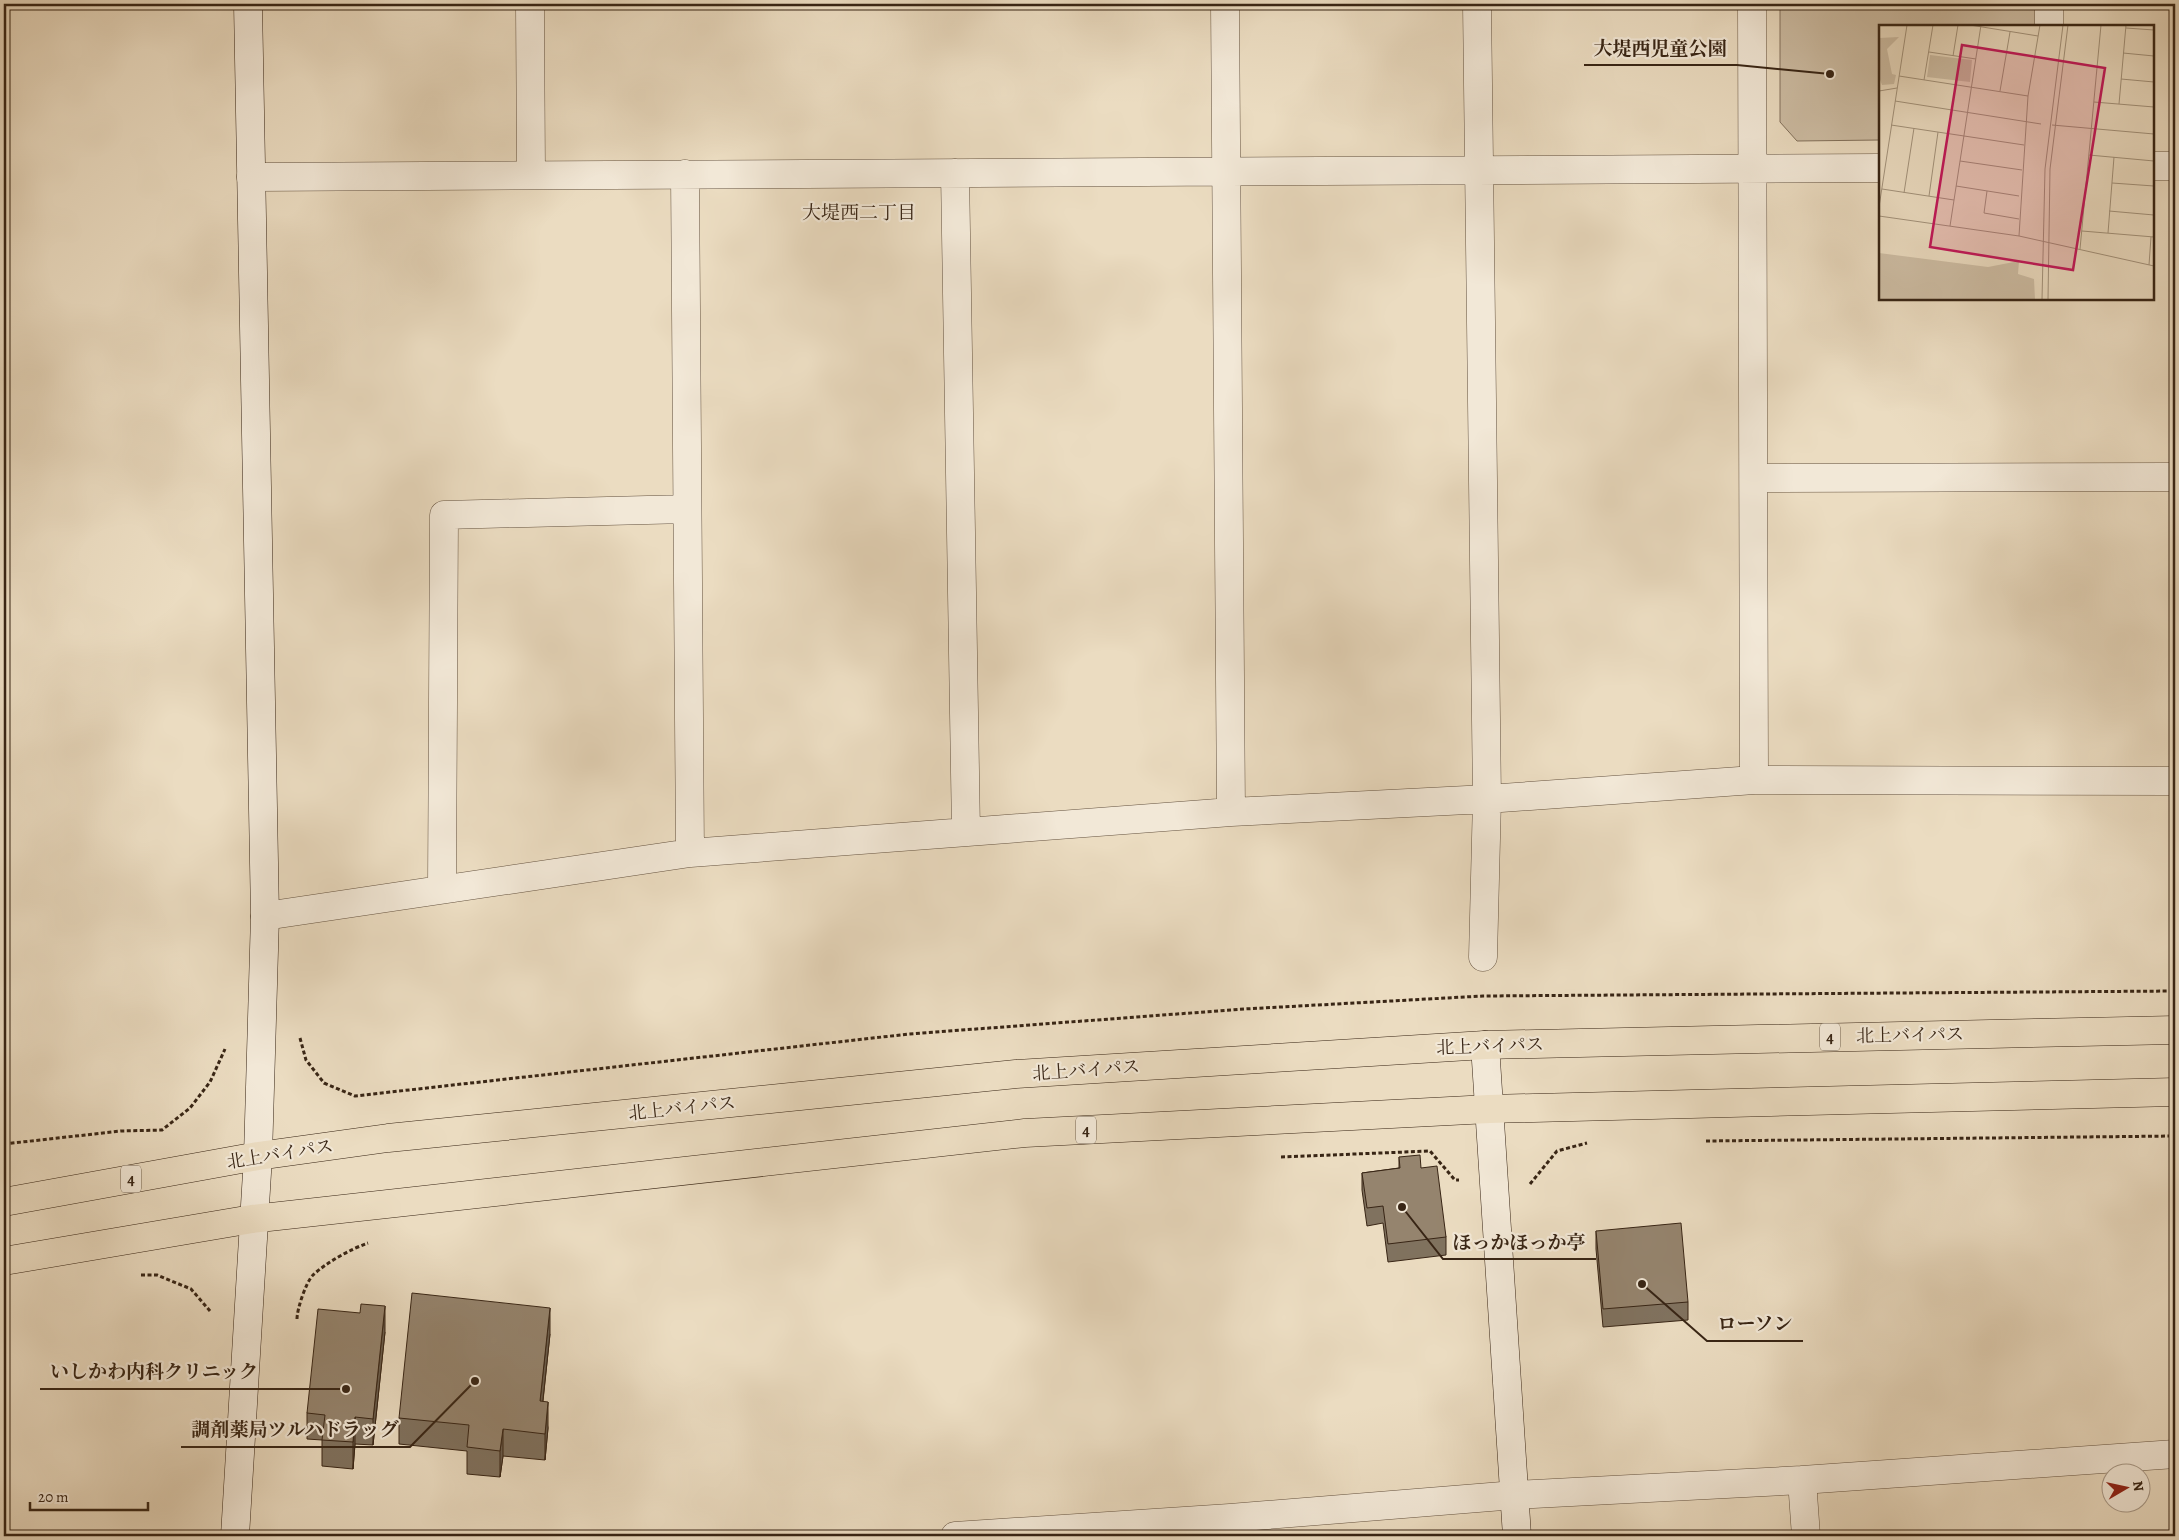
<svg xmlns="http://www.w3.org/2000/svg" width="2179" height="1540" font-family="Alegreya,'Noto Serif JP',serif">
<rect width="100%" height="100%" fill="#ebdcc1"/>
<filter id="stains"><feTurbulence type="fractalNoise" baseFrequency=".004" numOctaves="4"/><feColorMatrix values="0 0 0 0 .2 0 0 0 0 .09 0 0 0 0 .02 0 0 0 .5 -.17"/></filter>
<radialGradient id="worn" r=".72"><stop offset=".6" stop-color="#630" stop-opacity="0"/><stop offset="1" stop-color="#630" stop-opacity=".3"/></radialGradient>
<path fill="#cdbda4" stroke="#82715c" d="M1780,4h257v22h-157v114l-83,1 -17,-19z"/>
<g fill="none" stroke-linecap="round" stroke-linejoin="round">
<g stroke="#655340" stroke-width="29">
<path id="street" d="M530,4l1,171
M1225,4l6,808
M1477,4l10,795 -4,158
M1752,4l2,776
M2049,4v22
M2153,166h22
M955,173l11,659
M685,174l5,679
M251,177l1629,-9
M1754,478l421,-1
M442,889l2,-374 243,-6
M265,916l425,-63 541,-41 256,-13 267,-19 421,1
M1802,1480l4,56
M955,1536l275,-18 285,-23 287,-15 373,-26"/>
</g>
<g stroke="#382515" stroke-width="29">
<path id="secondary" d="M1485,1045l32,491
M235,1536l23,-380 7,-240 -17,-912"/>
</g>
<g stroke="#382515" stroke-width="29">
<path id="highway" d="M4,1202l254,-46 130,-18 628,-64 469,-29 690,-15
M4,1261l248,-42 773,-86 464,-24 686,-17"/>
</g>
<path stroke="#382515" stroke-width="3" stroke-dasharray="4 2.5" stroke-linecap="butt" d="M300,1038l6,22 18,23 31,13 554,-62 335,-25 239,-13 692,-5
M1706,1141l469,-5
M4,1144l117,-13 41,-1 28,-22 20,-26 15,-33
M1281,1157l149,-6 25,29h4
M1530,1184l27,-33 30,-8
M141,1275h16l34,14 19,22
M297,1319c0,-10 9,-37 16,-44 14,-13 38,-26 55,-32"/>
<use href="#street" stroke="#f2e8d7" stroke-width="28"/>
<use href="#secondary" stroke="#f2e8d7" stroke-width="28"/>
<use href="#highway" stroke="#ebdcc1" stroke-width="28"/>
</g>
<path fill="#80725f" stroke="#382515" d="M4,1011l1,7v26l-1,1z
M1399,1157l22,11 25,69v18l-58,7 -5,-39 -16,3 -5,-36v-17l37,-5z
M1596,1231l92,71v18l-85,7 -7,-78z
M360,1313l25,19 -12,113 -18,-1 -2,25 -31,-3v-26l-15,-1v-26z
M550,1334l-7,67 5,27 -3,32 -42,-4 -3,21 -33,-3v-23l-68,-7v-26z"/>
<path fill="#685c4d" stroke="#382515" d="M385,1306v26l-12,113v-26z
M550,1308v26l-10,93v-26z
M548,1402v26l-3,32v-26z
M355,1417v27l-2,25v-27z
M503,1429v27l-3,21v-26z"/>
<path fill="#95846e" stroke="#382515" d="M1420,1155l1,13 16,-2 9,71 -58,7 -5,-38 -16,2 -5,-35 38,-5 -1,-11z
M1681,1223l7,79 -85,7 -7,-78z
M412,1293l138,15 -10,93 8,1 -3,32 -42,-5 -3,22 -33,-4 2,-22 -70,-7z
M361,1304l24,2 -12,113 -18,-2 -2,25 -31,-2 3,-25 -18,-2 11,-104 42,4z"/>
<g text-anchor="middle" stroke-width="4.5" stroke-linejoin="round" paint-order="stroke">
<g fill="#f2e8d7" stroke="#70604f" stroke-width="1">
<rect x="1820" y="1023.5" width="20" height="27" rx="4"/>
<rect x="1076" y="1116.5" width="20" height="27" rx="4"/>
<rect x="121" y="1165.5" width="20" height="27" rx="4"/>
</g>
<g font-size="16" font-weight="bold" fill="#382515">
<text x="1830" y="1043">4</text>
<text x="1086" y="1136">4</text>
<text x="131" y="1185">4</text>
</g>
<g font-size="18" fill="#382515" stroke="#f2e8d7">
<text transform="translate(1910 1035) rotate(-1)" y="6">北上バイパス</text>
<text transform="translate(1490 1046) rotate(-2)" y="6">北上バイパス</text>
<text transform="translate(1086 1070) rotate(-4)" y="6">北上バイパス</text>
<text transform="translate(682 1108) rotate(-6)" y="6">北上バイパス</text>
<text transform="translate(280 1154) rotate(-9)" y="6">北上バイパス</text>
</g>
<g font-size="19" fill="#382515" stroke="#f2e8d7">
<text x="859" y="219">大堤西二丁目</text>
</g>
</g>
<g transform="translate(1879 25)">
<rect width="275" height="275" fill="#ebdcc1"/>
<path d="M20,12l-12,12 5,25 4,1 -2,9 -12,1 -3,-8v-39zM51,30l42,5 -2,22 -43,-5zM0,228l109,14 31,-6 -1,13 16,5 1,21h-156z" fill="#cdbda4"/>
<path fill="none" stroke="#a3937c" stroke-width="1" d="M91,0l68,11M247,3l28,2M50,27l47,7M244,28l31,3M74,31l5,-31M20,51l129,20M242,54l33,3M45,55l9,-55M0,66l18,-3M121,66l10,-59M16,76l146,23M215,77l60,5M240,79l7,-79M12,100l133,20M173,100l102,9M210,130l65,6M81,136l62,9M233,158l42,3M77,161l63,10M3,164l72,11M108,166l-3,22 35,6M25,168l10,-65M50,171l9,-64M0,182l28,-182M230,186l45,4M0,191l140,20 135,30M71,201l31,-201M203,206l72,6M229,208l6,-76M140,211l9,-140 12,-71M201,224l21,-224M270,240l2,-28M163,275l3,-131 18,-144M169,275l2,-131 18,-144"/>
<path fill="#c2185b" fill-opacity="0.15" stroke="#c2185b" stroke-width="2.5" d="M83,20l143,23 -32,202 -143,-23z"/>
<rect width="275" height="275" fill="none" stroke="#382515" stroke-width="2.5"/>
</g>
<path fill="none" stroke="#382515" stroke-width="2" d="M1830 74L1737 65H1584M1402 1207L1443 1259H1596M1642 1284L1707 1341H1803M346 1389L269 1389H40M475 1381L410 1447H181"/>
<g fill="#382515" stroke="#f2e8d7" stroke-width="2">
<circle cx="1830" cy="74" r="5"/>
<circle cx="1402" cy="1207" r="5"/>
<circle cx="1642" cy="1284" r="5"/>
<circle cx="346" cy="1389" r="5"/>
<circle cx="475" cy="1381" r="5"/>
</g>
<g font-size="19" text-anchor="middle" font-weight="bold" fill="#382515" stroke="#f2e8d7" stroke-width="4.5" stroke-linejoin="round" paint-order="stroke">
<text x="1660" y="55">大堤西児童公園</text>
<text x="1519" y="1249">ほっかほっか亭</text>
<text x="1755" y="1330">ローソン</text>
<text x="154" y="1378">いしかわ内科クリニック</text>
<text x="295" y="1436">調剤薬局ツルハドラッグ</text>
</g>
<rect width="2179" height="1540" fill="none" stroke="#ebdcc1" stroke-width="20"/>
<rect x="5" y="5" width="2169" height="1530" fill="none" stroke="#382515" stroke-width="2.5"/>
<rect x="10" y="10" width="2159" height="1520" fill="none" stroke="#382515"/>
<g transform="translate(2126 1488) rotate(81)"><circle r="24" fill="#f2e8d7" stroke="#a89a89"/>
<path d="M0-4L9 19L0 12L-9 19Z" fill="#8f2418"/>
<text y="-8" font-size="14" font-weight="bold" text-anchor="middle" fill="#382515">N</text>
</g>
<path d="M30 1502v8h118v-8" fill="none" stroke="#382515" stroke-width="2.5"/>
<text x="38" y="1502" font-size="15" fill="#382515" stroke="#f2e8d7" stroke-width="4" paint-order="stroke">20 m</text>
<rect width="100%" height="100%" filter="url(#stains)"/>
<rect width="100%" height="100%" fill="url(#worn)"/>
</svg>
